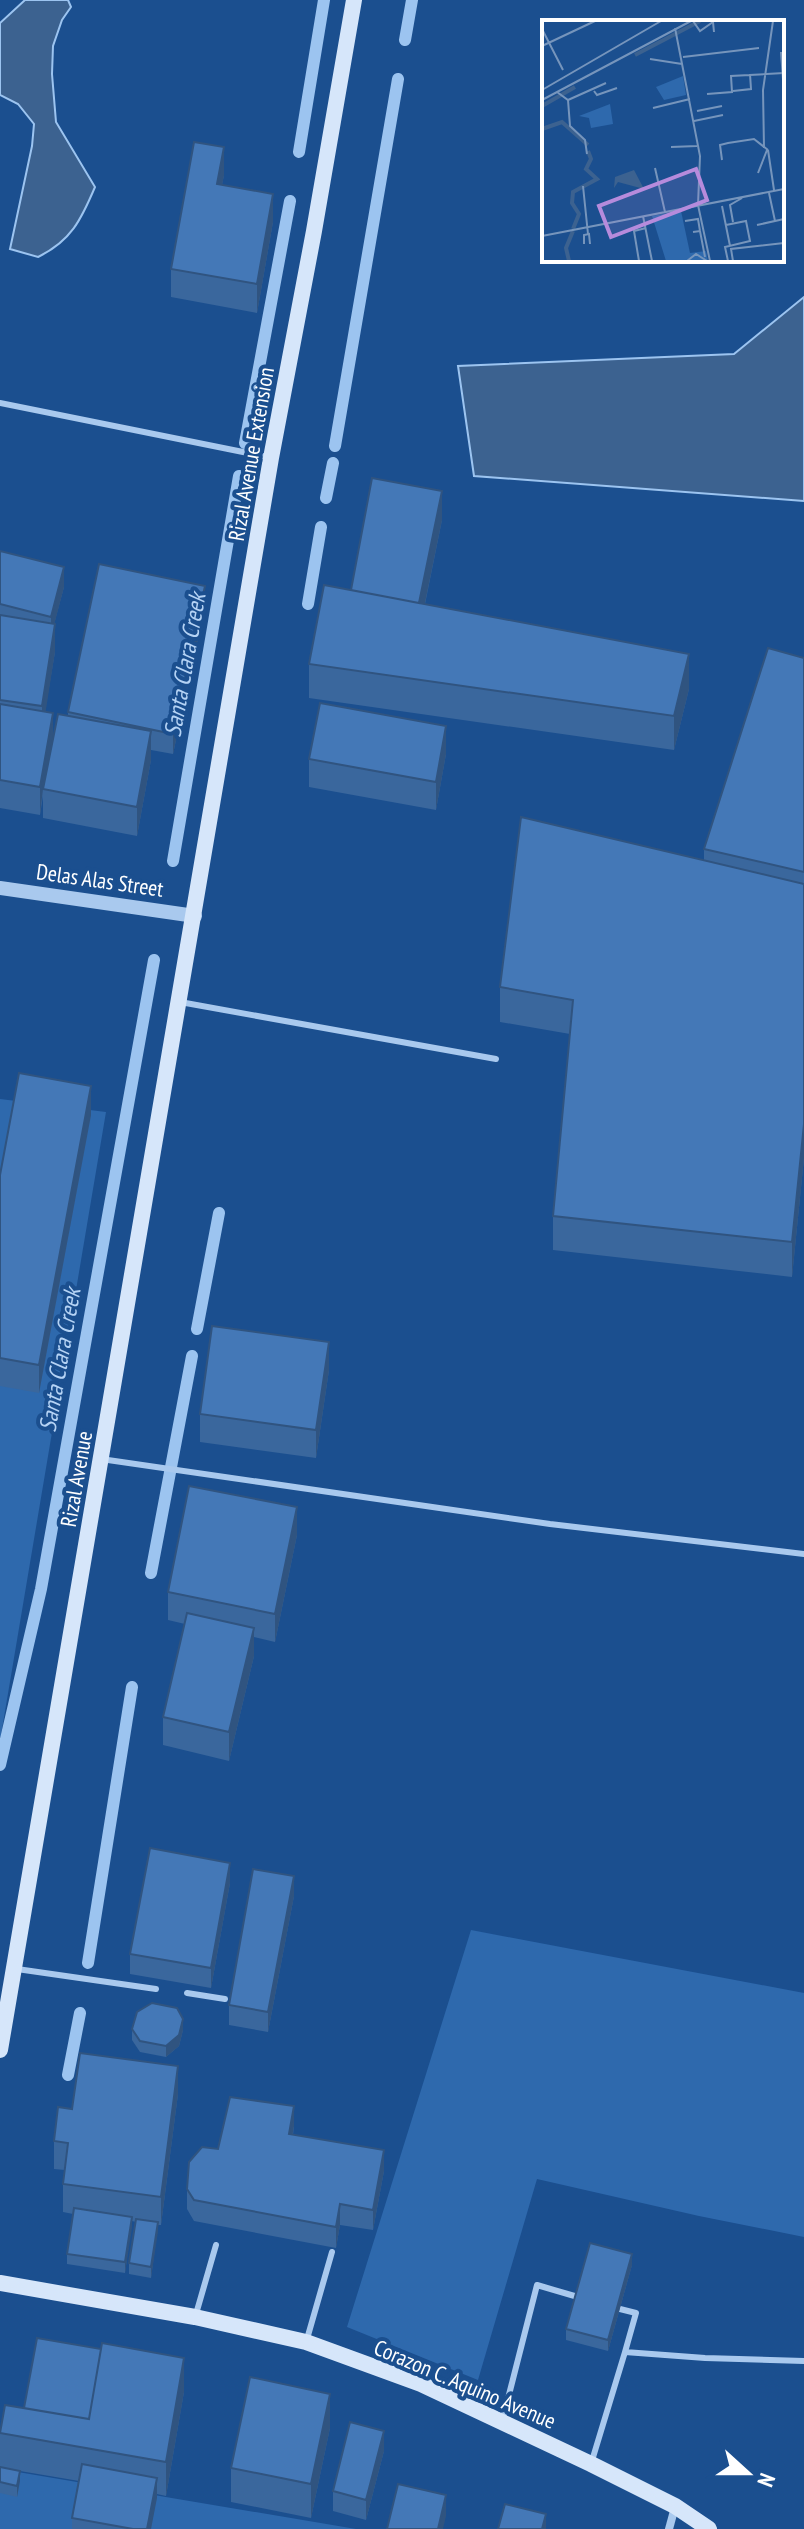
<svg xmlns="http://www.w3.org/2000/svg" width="804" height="2529" font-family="'PT Sans Narrow',sans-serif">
<rect width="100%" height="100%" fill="#1b4f8f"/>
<path fill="#2e69ad" d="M0,1099l106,13 -106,629z
M471,1930l333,63v244l-105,-21 -162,-37 -59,201 -131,-53z
M0,2469l356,60h-356z"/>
<path fill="#3c6290" stroke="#9cc4f0" stroke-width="2" d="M25,0h43l3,7 -9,13 -9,26 -1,28 4,48 39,65c-14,33 -24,54 -57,70l-28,-8 22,-103 2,-22 -16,-20 -18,-9v-72z
M804,297v204l-330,-25 -16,-110 276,-12z"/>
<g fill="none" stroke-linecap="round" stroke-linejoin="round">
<path stroke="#9cc4f0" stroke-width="12" d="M405,40l7,-40
M299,152l25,-152
M245,443l45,-242
M335,446l63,-367
M326,498l7,-35
M308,604l13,-77
M173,861l66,-385
M197,1329l22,-116
M151,1573l41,-217
M0,1765l41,-176 113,-629
M88,1963l44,-276
M68,2075l12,-62"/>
<path stroke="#a9c9ee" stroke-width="6" d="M0,403l268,54
M180,1002l316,57
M101,1459l449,65 254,30
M17,1969l139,20
M187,1993l38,6
M620,2309l16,4 -11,39
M196,2314l20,-69
M307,2339l25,-87
M502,2422l35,-137 41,12
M591,2464l34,-112 80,6 99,3"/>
<path stroke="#a9c9ee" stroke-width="8" d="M669,2529l6,-22"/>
<path stroke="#a9c9ee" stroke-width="14" d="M0,888l195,28"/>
<path stroke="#d6e6fa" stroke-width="16" d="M0,2050l271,-1592 43,-227 40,-231
M0,2283l195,34 111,25 115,42 170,80 84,42 34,23"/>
</g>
<path fill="#3a679d" d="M224,175l-2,10 51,37 -16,91 -86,-16v-28z
M442,520l-17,84 264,85 -15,61 -365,-52v-34l42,-74z
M0,551l64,36 -10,37 1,28 -10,59 8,30 15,-26v-3l137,-106 -32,148 -22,-4v10l-14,76 -94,-18v-22l-3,19 -40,-7z
M804,658v500l-12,119 -239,-27v-34l17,-182 -70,-12v-35l204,-127v-11z
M446,754l-10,56 -127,-23v-28z
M91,1115l-52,278 -39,-7v-211z
M329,1370l-13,88 -116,-16v-28z
M297,1535l-22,107 -21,-5v19l-25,105 -66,-16v-28l22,-93 -17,-4v-28z
M230,1883l-19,105 -81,-14v-20z
M294,1896l-26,136 -39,-7v-20z
M132,2029l51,1 -4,16 -13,11 -26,-5 -8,-12z
M178,2094l-17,131h-3l-7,53 -22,-4v-11l7,-41 -4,-1 -7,52 -58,-9v-10l6,-40 -10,-2v-28l2,-14 -11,-1v-28l18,-32z
M294,2126l-1,9 91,36 -11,59 -33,-5 -4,23 -142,-27 -7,-12v-20l31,-40z
M632,2265l-24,86 -42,-11v-11z
M184,2392l-18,104 -9,-2 -6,35h-79v-11l7,-37 -59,-10v10l-3,16 -17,-4v-64z
M330,2428l-19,90 -80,-16v-34z
M384,2451l-18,69 -33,-9v-20z"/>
<path fill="#305480" d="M224,147v28l-7,37v-28z
M273,194v28l-16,91v-29z
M442,491v29l-23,112v-28z
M64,567v20l-13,50v-20z
M205,586v20l-32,148v-20z
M55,624v28l-13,83v-29z
M689,654v35l-15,61v-34z
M53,713v28l-10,48 -3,26v-28z
M446,726v28l-10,56v-28z
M151,731v29l-14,76v-29z
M91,1086v29l-52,278v-28z
M804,1124v34l-12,119v-35z
M329,1342v28l-13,88v-28z
M297,1507v28l-22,107v-28z
M254,1628v28l-25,105v-29z
M230,1863v20l-19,105v-20z
M294,1876v20l-26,136v-20z
M183,2019v11l-4,16 -13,11v-11z
M178,2066v28l-17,131v-28z
M294,2106v20l-5,28v-20z
M384,2150v21l-11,59v-20z
M340,2204v21l-4,23v-21z
M132,2217v11l-7,45v-11z
M158,2222v10l-7,46v-11z
M632,2254v11l-24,86v-11z
M184,2358v34l-18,104v-34z
M330,2394v34l-19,90v-34z
M384,2431v20l-18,69v-20z
M20,2471v10l-3,16v-11z
M157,2478v20l-6,31h-4z
M446,2495v21l-3,13h-5z
M546,2514v15h-4z"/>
<path fill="#4478b7" stroke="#305480" stroke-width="2" d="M194,142l30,5 -7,37 56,10 -16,90 -86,-15z
M372,478l70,13 -23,112 -68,-13z
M0,551l64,16 -13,50 -51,-13z
M99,564l106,22 -32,148 -105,-22z
M324,585l365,69 -15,62 -365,-52z
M0,615l55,9 -13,82 -42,-6z
M768,648l36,10v214l-100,-23z
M320,703l126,23 -10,56 -127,-23z
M0,704l53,9 -13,74 -40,-7z
M58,714l93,17 -14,76 -94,-18z
M521,817l283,67v240l-12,118 -239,-26 20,-216 -73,-13z
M19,1073l72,13 -52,279 -39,-7v-183z
M212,1326l117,16 -13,88 -116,-16z
M189,1486l108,21 -22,107 -107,-22z
M187,1613l67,15 -25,104 -66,-15z
M150,1848l80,15 -19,105 -81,-14z
M253,1869l41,7 -26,136 -39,-7z
M152,2003l25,5 6,11 -4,16 -13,11 -26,-5 -8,-12 5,-17z
M80,2053l98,13 -17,131 -98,-13 5,-41 -14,-2 4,-34 14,2z
M230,2097l64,9 -5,28 95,16 -11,60 -33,-6 -4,23 -142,-27 -7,-11 2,-27 13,-15 16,2z
M74,2208l58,9 -7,45 -58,-8z
M136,2219l22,3 -7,45 -22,-4z
M590,2243l42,11 -24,86 -42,-11z
M37,2338l64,11 -12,70 -65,-11z
M102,2343l82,15 -18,104 -166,-29 5,-28 84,14z
M250,2377l80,17 -19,90 -80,-16z
M350,2422l34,9 -18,69 -33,-9z
M82,2464l75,14 -10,51h-14l-61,-11z
M0,2467l20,4 -3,15 -17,-4z
M398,2484l48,11 -8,34h-51z
M505,2504l41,10 -4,15h-44z"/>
<g text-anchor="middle" stroke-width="8" stroke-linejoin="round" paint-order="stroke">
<g font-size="22" fill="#fff" stroke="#1b4f8f">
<text transform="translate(251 454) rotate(-80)" y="8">Rizal Avenue Extension</text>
<text transform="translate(100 880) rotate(8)" y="8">Delas Alas Street</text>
<text transform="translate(76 1479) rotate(-80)" y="8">Rizal Avenue</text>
<text transform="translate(465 2384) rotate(23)" y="8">Corazon C. Aquino Avenue</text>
</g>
<g font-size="24" font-style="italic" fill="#b5d3f5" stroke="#1b4f8f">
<text transform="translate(185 665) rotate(-80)" y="8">Santa Clara Creek</text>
<text transform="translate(60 1360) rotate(-80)" y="8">Santa Clara Creek</text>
</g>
</g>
<g transform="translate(542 20)">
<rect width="242" height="242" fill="#1b4f8f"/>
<path d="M141,56l3,19 -22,5 -8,-13zM139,191l9,42 16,-2 2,10h-42l-14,-45z" fill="#2e69ad"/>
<path d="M68,84l3,20 -22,4 -2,-10 -10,-2z" fill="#2e69ad"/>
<path d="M92,150l10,19 -26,-7 -4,6 1,-11z" fill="#3c6290"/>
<path fill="none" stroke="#3c6290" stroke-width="4" d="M93,35l65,-34M0,86l33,-19M0,109l20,-7 26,23M31,209l6,-15 -7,-11 1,-11 24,-13 -11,-10 5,-10 -3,-8M27,241l-3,-13 7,-17"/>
<path fill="none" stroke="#7695bc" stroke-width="2" d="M151,1l7,10 13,-9 1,10M133,8l25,128 -2,49M0,9l21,41M0,26l53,-25M239,32l3,41M141,37l76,-9M108,39l32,5M0,70l119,-69M52,71l3,4 20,-7M191,71l18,-2 -1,-15M15,72l11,8 38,-17M165,74l25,-2 -1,-16 53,-3M0,80l149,-79M26,80l2,26 15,14 2,14M111,88l37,-9M155,91l25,-5M152,101l29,-6M129,127l26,-1M222,128l-1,-58 10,-69M226,130l6,40M180,140l-2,-15 8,-2 26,-4 14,11M113,148l10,44M216,153l9,-23M41,166l5,48M227,173l6,28M156,185l12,56M180,186l8,40M101,196l9,45M143,201l13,-2 2,12M191,202l-3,-17 12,-7M184,205l20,-4 4,20 -25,6 3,14M215,205l27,-6M151,212l7,-1 5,26M0,216l242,-47M42,224v-9l5,-1 1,10M97,241l-5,-30 12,-3M145,241l9,-7 11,7M191,241l-2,-12 53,-6"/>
<path fill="#b68bdc" fill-opacity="0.15" stroke="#b68bdc" stroke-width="4" d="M154,149l11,31 -96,37 -12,-31z"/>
<rect width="242" height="242" fill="none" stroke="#fff" stroke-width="4"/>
</g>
<g transform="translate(748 2473) rotate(111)" stroke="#1b4f8f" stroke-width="6" paint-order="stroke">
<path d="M0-6L14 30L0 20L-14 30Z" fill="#ffffff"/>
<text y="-12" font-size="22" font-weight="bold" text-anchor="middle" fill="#ffffff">N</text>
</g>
</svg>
